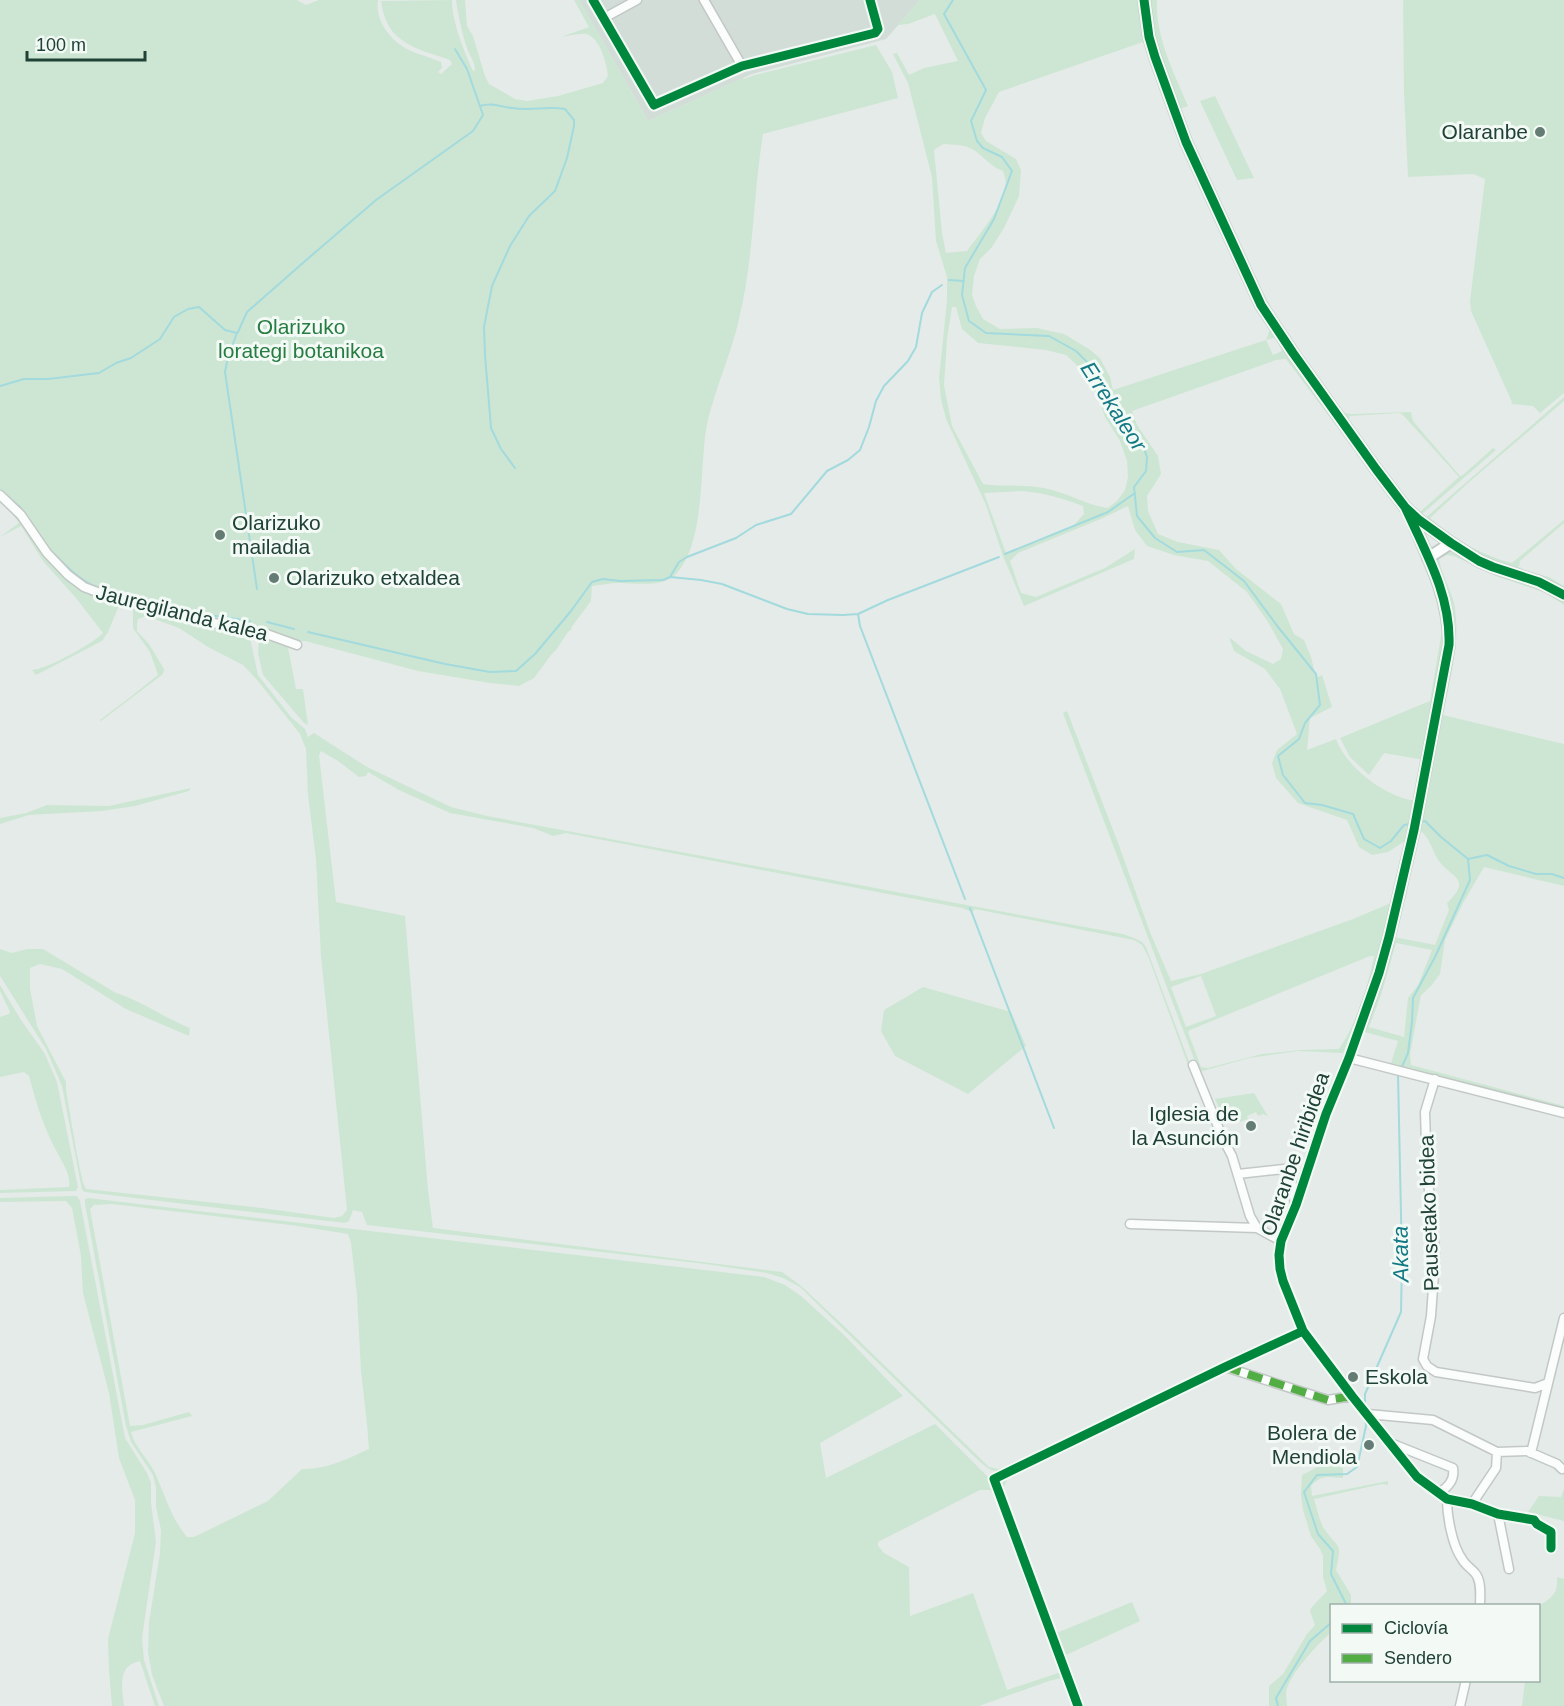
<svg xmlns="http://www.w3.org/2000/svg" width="1564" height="1706" font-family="Helvetica,sans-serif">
<rect width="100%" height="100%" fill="#e5ebe8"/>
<path fill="#d2ddd8" d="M579,0h341l-34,39 -134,35 -104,47z"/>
<path fill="#cde6d3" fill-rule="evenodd" d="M0,0h297l9,5 13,-5h59c-3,21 13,41 31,50 10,5 21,7 32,12l1,6 -4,4 3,2 11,-10 -2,-4c-35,-12 -64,-17 -69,-59l71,-1c0,22 12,51 21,71l2,-1c0,-8 -4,-12 -7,-19 -6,-16 -9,-33 -12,-50v-1h9l2,26 6,10 12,40 4,8 26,15 12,2 31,-5 45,-13 5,-7c-1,-12 -8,-39 -22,-42 -7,-1 -17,2 -25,3l28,-10 -15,-27h5l69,121 95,-43 1,1 11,-4 121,-30 16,27 6,26 -135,36c-10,62 -9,124 -24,185 -8,36 -24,69 -32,105 -8,42 -1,118 -31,150 -14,14 -39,9 -57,9 -9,0 -18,2 -27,3l-1,15 -20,27 1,1 -4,3 -12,18 -5,5 -17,23 -15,8 -29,-3 -72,-12 -113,-30 -18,1 9,47h7l5,36 -4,-2 -41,-48 -5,-22 1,-16 -13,-4 4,5 8,37 33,42 14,12 3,8 6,-4 53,34 84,40 36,9 636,118 11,4 8,4 4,5 47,125 -2,1 -43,-117 -6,-11 -8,-5 -159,-31 -3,3 -10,-4 -396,-75 -13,3 -20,-8 -83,-15 -51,-23 -31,-18 -2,4 -7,1 -21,-16 -17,-10 -2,4 17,147 69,14 23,274 5,38 349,44 18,13 44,41 145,141 9,2 8,-2 127,-60 -130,64c-11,2 -17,-4 -25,-11l-178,-173 -17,-9 -16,-5 -61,-9 -339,-39 -5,-13 -9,-2 -4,11 -4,2 -260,-31 -3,-2 -20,-104 -16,-37 -46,-73v-27l12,4 15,-4h16l73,44c26,8 48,25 74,35l-1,8 -63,-27 -64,-40 -22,-5 -10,4v21l7,37 29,56v8l11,65 6,28 3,6 176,19 72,10 8,-2 5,-6 -26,-254 -5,-96 -8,-66 -2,-45 -6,-15 -42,-53 -15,-16 -35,-18 -29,-19 -33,-12 -8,3 -1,4v8l12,13 15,25 -1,5 -62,47 -1,-1 33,-25 25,-20 -8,-23 -17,-24v-17l-10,-5 -5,2 -10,24 -6,9 -66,34 -4,-5c16,-1 60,-26 71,-37l-27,-35 -33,-37 -22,-35 -21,11 19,-14 -14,-18 -5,-4z
M920,0h222l8,49 127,288 -11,3 7,15 9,-4 -3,-6 2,-2 121,165 39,91 4,38 -21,123 -40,-7 -15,22 -19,-18 -10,-19 90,-37 13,-77 -3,-19 -33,-79 -11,-21 -110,-146 -10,1 -144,51 5,14 21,31 3,18 -14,22 1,15 10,23 20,8 41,8 17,19 45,35 13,30 10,6 7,17 5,21 6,-3 10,32 -22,11 -3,32 29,-11c11,29 49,58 80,62l-34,153 -26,72 -2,3 -11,24 -45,-2 -49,7 -50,14 -136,-359 4,-2 50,129 33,92 21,49 30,-7 152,-55 38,-16 14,-62 -17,11 -16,3 -13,-8 -12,-27 -49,-17 -22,-25 -4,-15 5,-13 20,-16 -17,-45 -15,-20 -31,-18 -5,-14 17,14 27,13 8,-5 2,-10 -15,-27 -21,-30 -39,-31 -34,-6 -27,-9 -12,-16 -7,-24 -25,12 -85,35 -8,8 11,32 15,4 69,-29 30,-19 -1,10 -110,47 -21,-50 -17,-51 -40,-86 -5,-20 -2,-21 8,-77v-24l-11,-36 -4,-64 -24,-94 -15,-29 4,-1 12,22 15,-7 34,-7 -23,-47 -27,10 -10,1zM1143,42l3,5 23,65 21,51 65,142 15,24 -4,11 -153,50 -3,-13 -10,-19 -11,-9 -25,-15 -27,-6 -37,1 -17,-10 -7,-13 -4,-11 2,-19 6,-17 12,-12 12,-19 15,-32 2,-26 -5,-11 -30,-18 -5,-8 4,-15 14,-26zM943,144c10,1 20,0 29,5 12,7 17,17 31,22 2,6 4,12 2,19 -3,17 -27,46 -38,61l-21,2 -4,-20 -8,-83zM952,307h4l6,22 16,14 68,7 20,5 14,13 17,27 8,22 15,24 7,20 1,16 -3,13 -8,11 -9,7c-22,-3 -42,-16 -64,-20 -20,-4 -41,-1 -61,-4l-31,-58 -8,-41 3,-46zM1022,491c22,2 40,7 61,15l1,8 -10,11 -68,28 -22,-60zM1370,956h4c-6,31 -17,67 -35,93l-38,1 -39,4 -54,14 -7,-1 -13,-35 2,-2zM1201,976l15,40 -30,11 -15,-40z
M1148,0h9c-2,36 17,73 31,106l-11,4 -21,-60z
M1403,0h161v393l-24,20 -7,-7 -22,-2 1,-2 -41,-91 -1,-10 15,-122 -12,-5 -65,3 -4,-83z
M1215,96l39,82 -17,2 -37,-79z
M1187,128l63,140 23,43 27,42 44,60 7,1 60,-2 2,9 47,55 3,-1 30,-27 3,2 -75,65 -10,-6 -140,-194 -86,-186zM1400,413l3,2 56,62 -38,34 -4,1 -9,-10 -60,-83 2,-3z
M1564,397v4l-96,82 -38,35c25,21 50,37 82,45l52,-43v3l-44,38 -1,6 5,3 25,7 15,9v5l-77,-29 -64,-42z
M1451,548l85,37 28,15v5l-18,-12 -50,-17 -42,-20 -7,-1 -8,4c3,17 13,32 16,49 5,36 -5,72 -12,107l121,29v142l-80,-19 -21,36 -18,37 -5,34 -9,12 -10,9 -11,59 1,11 153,41v3l-121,-31 -52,-15 7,-22 -37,-10 33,-94 41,8 14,-35 -2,-7c26,-25 4,-25 -8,-42 -8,-11 -7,-20 -18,-30l-3,1 -12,66h-3l48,-246 -18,-91zM1396,943l36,7 -14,35 -10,13 -4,39 -35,-10 12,-32z
M191,788l-2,3 -54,15 -33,5 -73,4 -29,9v-6l26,-5 21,-8 62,1z
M0,985l21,35 24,34 12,28 21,105 -2,4 -76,2v-3l69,-3c2,-11 -5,-22 -10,-31 -15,-27 -22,-50 -30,-80l-5,-4 -24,5v-60l9,-3 1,-2 -10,-21z
M923,987l88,25 15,34 -58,48 -73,-38 -14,-25 3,-21z
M1254,1093l14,23 -5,-2 -5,2 -2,-4 -9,4 1,3 -8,3 -6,-16 -15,2 -4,-9z
M70,1196h7l3,5 45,237 22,35 4,10v19l5,40 -14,96 2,22 15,46h-4l-15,-45c-4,1 -7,2 -10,4 -12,8 -7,29 -6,41h-12l-3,-35 -1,-32 27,-106v-33l-16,-42 -10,-65 -26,-100 -2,-37 -9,-48 -6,-7 -66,1v-4z
M88,1198l676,79 21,8 16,11 43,39 59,61 -83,47 6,35 109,-54 55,55 86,227h-3l-8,-25 -4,-3 -12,3 -70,25h-815l-12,-31 -4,-23 1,-30 11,-69 1,-23 -5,-23v-19l-3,-13 -22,-33 -5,-16 -41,-222v-5zM112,1204l186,22 50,8 3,9 6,52 4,76 6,53 2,25c-22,10 -43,21 -67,20l-34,32 -74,36h-7c-16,-19 -22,-42 -32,-64 -7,-15 -20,-25 -24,-41l61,-16 -3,-4 -46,13 -13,1 -40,-217 4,-4zM980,1490h10l6,9 26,72v4l39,97 -54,18 -34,-97 -63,23 -1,-49 -25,-14 -6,-7v-4z
M1189,1387l1,3 -183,90 -3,7 2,9 49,136h4l73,-30 8,19 -74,34 19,51h-4l-82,-222 2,-4z
M1329,1464l14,4v10c-16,-1 -21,-4 -32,8l1,10 76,-15v4l-6,-1 -68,15c3,9 5,20 9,28 15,23 20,13 13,43l15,25v10l-19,1 -1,26c-14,14 -40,39 -45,60 0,4 1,10 1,14h-18v-20l14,-12 24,-40 8,-9 -5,-14 1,-3 16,-17 -4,-14v-21l-3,-7 -9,-13 -8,-26 -2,-15 1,-20 17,-9z
M1564,1489v32l-36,-9 11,-16 22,1z
M1557,1577l7,2v127h-42l3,-25 13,-1 1,-74c13,-9 19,-11 18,-29z"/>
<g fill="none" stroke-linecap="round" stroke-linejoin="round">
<path stroke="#a2dadd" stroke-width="2" d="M953,0l-9,14 42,76 -15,31 6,20 6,7 19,9 10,14 -18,48 -29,49 -3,27 7,26 17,12 63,3 27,15 19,19 14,35 14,22 19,16 5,14 -1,14 -12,16 3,29 18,22 22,14 27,-2 40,31 34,46 38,47 4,31 -15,18 -6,16 -21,17 5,19 22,28 17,2 31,9 11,25 16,9 11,-7 13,-16 6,-1
M480,106c13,-4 20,1 33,2 17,3 34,-2 52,1l9,11v6l-7,32 -12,33 -26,25 -19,30 -18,40 -8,41 1,28 6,73 10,21 14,19
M949,280l15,1
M238,332l9,-20 57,-50 72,-62 97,-69 10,-16 -16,-46 -12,-20
M0,386l24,-7h24l51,-6 17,-10 15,-5 29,-19 14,-22 14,-8 11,-2 26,23 12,3 -9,24 -3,15 32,217
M7,496l13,11 4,6
M49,549c14,14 29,30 47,38
M1005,554l103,-42 27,-19
M670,577l31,3 21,4 65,25 21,5 35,1 15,-1 30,-14 111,-43
M115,594l66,17 69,10
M858,614l2,12 105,273
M267,622l27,7
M308,632l137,32 45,8 26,-1 19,-17 36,-43 21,-29 11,-3 17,2 43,-1 7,-3 9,-15 8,-5 49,-19 20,-13 35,-11 36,-43 21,-11 12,-10 9,-23 7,-26 8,-15 24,-25 8,-14 6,-34 10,-21 10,-7
M1419,822l6,-1 16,16 27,22 19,-4 22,11 27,8h16l12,4
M970,908l84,220
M1401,1069l7,-16 4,-31 1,-24 22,-41 35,-77 -2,-21
M1365,1409v-15l36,-82 1,-50 -4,-188
M1347,1606l-16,-32 2,-23 -15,-17 -14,-42 13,-17 30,-1 10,-7 9,-41 -1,-9
M1278,1706l-2,-8 34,-57 22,-19"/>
<g stroke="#c2c8c5" stroke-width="11">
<path id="minor" d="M593,0l61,105 88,-39 133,-33 3,-4 -8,-29
M704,0l38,66
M604,18l33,-18
M0,495l21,20 26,38 21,22 16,12 37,14 101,24 42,8 33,12
M1360,1027l-34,87 -30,91 -15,36 -2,14 1,14 3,12 20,50 49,65 65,81 30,22 25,5 26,10 36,6 3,4 14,8v16
M1349,1058l215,55
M1193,1065l30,74 9,17 18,60 7,12 24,13
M1435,1079l-10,33 2,59 7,67 1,22 -4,56 -8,43 4,7 9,6 99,16 13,-5
M1238,1174l46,-5 6,5 5,29
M1130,1224l127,4
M1225,1367l103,33 24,-4
M1368,1414l65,6 64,32 30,-1 30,13 5,5
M1393,1444l60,24c2,12 -5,19 -14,25
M1531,1453l33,-135
M1447,1499c0,17 5,46 15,60 3,6 9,9 13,14 7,8 5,23 5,33
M1472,1504l24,-36 1,-16
M1498,1514l11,55
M1078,1706l-84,-227 231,-112 78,-36
M1460,1706l6,-26"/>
</g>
<g stroke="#c2c8c5" stroke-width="14">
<path id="tertiary" d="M1144,0l5,37 6,20 31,85 75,163 32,48 83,116 29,38 14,13 32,23 28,18 14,6 46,15 25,13
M1428,558l23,-15
M1360,1027l19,-54 10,-36 25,-107 35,-185c1,-48 -22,-90 -41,-133"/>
</g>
<use href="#minor" stroke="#fbfcfc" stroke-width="8"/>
<use href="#tertiary" stroke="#fbfcfc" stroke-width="10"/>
<path stroke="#52ad45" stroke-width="8" stroke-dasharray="15 8" stroke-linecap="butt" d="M1226,1367l102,33 24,-4"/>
<g stroke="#f3faf6" stroke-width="13">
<path id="cycleway" d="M593,0l61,105 88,-39 133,-33 3,-4 -8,-29
M1144,0l5,37 6,20 31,85 75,163 32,48 83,116 29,38 14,13 32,23 28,18 14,6 46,15 25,13
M1405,507c20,44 46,88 44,138l-35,185 -25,107 -10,36 -30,85 -23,56 -30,91 -15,36 -2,14 1,14 3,12 20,50 49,65 65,81 30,22 25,5 26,10 36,6 3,4 14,8v16
M1078,1706l-84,-227 231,-112 78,-36"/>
</g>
<use href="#cycleway" stroke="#00873e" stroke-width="9"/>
</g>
<g fill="#657c74" stroke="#f3faf6" stroke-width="2">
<circle cx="1540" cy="132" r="6"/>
<circle cx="220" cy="535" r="6"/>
<circle cx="274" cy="578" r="6"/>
<circle cx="1251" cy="1126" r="6"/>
<circle cx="1353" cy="1377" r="6"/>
<circle cx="1369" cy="1445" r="6"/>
</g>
<g text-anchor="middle" stroke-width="6" stroke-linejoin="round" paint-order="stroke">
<g font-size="21" fill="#204136" stroke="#f3faf6" text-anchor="end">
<text x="1528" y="139">Olaranbe</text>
<text x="232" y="530" text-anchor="start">Olarizuko<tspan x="232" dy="24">mailadia</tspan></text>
<text x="286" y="585" text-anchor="start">Olarizuko etxaldea</text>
<text x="1239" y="1121">Iglesia de<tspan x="1239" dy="24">la Asunción</tspan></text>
<text x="1365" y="1384" text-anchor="start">Eskola</text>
<text x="1357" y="1440">Bolera de<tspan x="1357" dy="24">Mendiola</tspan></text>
</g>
<g font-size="21" fill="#267c41" stroke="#f3faf6">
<text x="301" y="334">Olarizuko<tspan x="301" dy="24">lorategi botanikoa</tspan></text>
</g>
<g font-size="21" fill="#204136" stroke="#f3faf6">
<text transform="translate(182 613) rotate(14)" y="7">Jauregilanda kalea</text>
<text transform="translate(1295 1154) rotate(-71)" y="7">Olaranbe hiribidea</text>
<text transform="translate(1429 1213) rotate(-92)" y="7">Pausetako bidea</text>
</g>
<g font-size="22" font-style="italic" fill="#137984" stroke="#f3faf6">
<text transform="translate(1114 406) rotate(57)" y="8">Errekaleor</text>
<text transform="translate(1400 1254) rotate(-91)" y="8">Akata</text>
</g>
</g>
<rect x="1330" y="1604" width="210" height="78" fill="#f3faf6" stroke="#9fb0a9" stroke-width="1.5"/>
<rect x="1342" y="1624" width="30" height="9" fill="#00873e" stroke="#9fb0a9" stroke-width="1.5"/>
<text x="1384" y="1634" font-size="18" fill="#204136">Ciclovía</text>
<rect x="1342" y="1654" width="30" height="9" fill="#52ad45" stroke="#9fb0a9" stroke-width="1.5"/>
<text x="1384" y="1664" font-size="18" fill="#204136">Sendero</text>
<path d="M27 51v9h118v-9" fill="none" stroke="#204136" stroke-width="3"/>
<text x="36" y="51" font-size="18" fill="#204136" stroke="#f3faf6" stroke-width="4.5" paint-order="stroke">100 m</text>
</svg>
